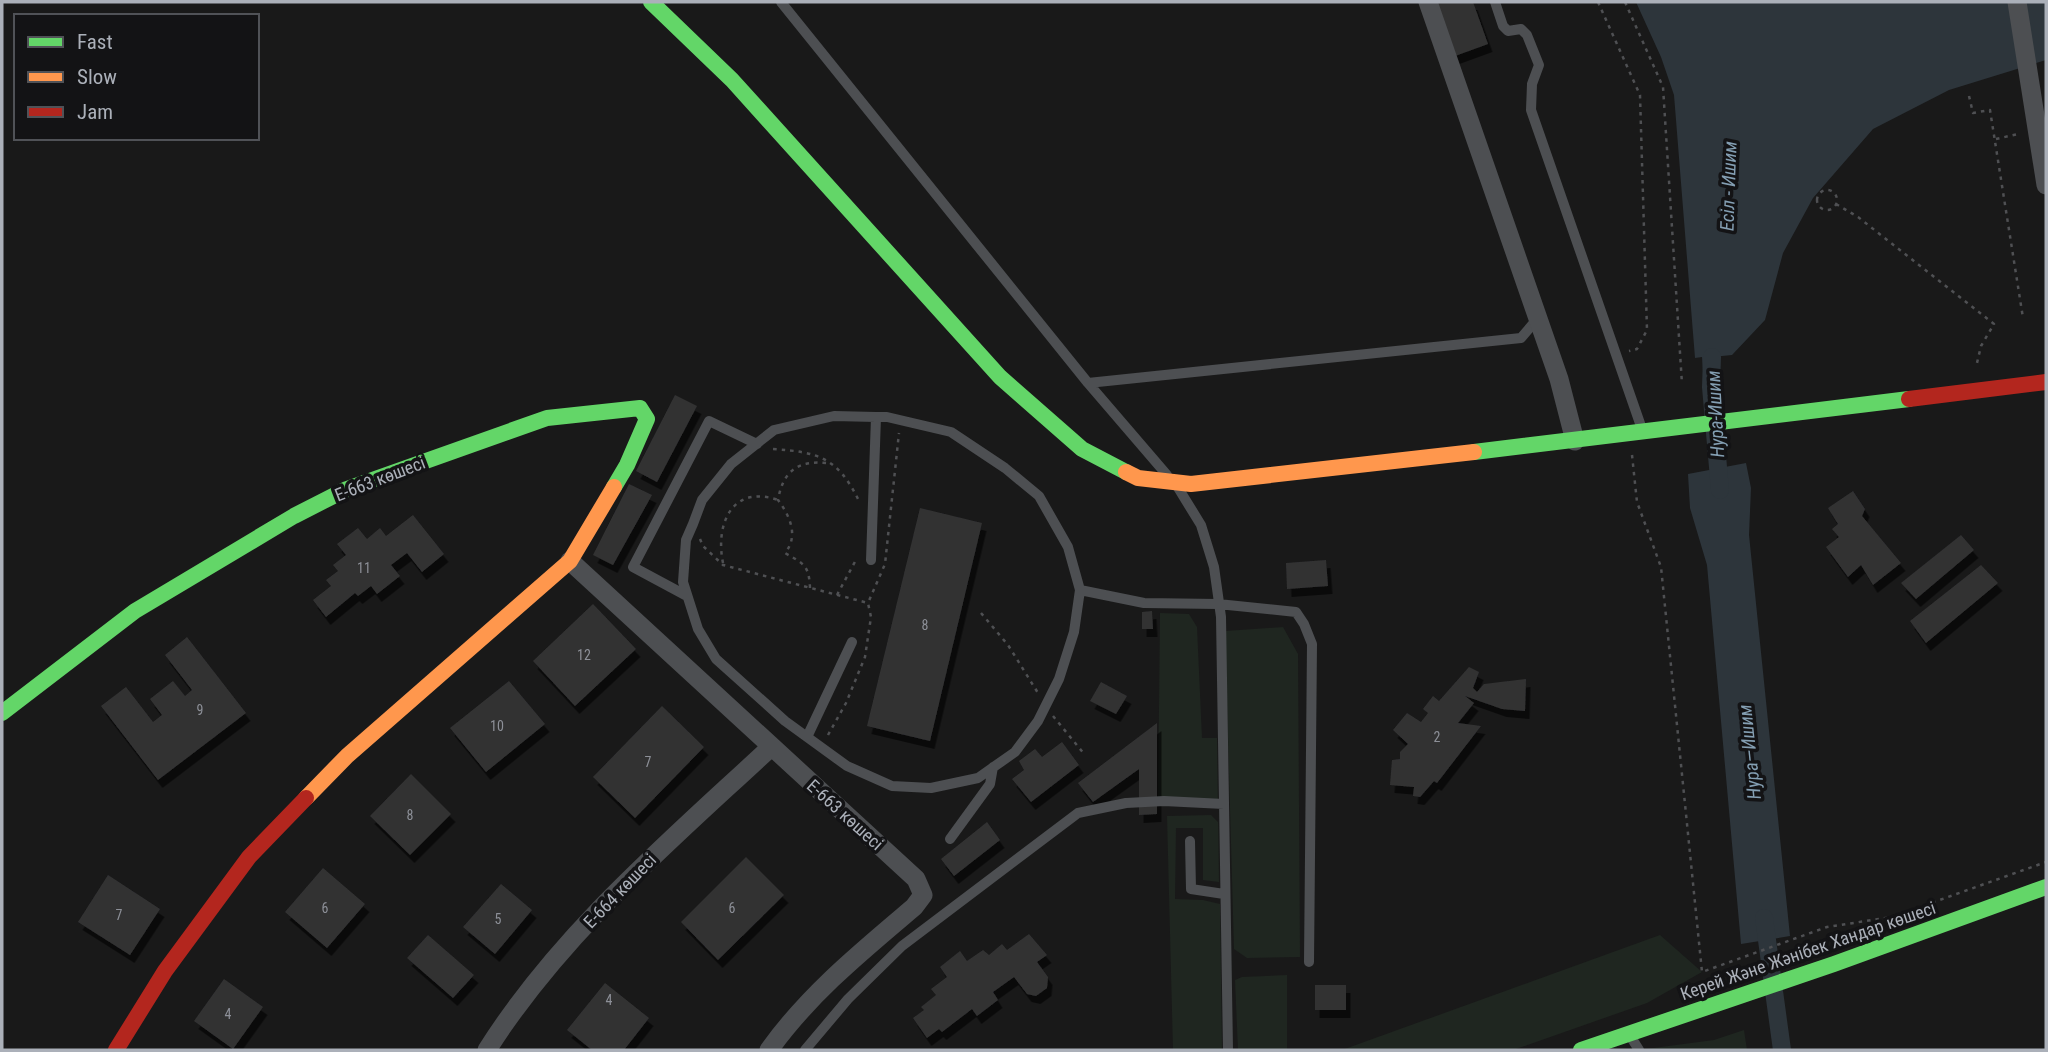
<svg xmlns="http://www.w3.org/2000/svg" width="2048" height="1052" font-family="'Roboto Condensed',sans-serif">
<defs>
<filter id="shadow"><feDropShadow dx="4.5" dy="8" stdDeviation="0" flood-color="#0009"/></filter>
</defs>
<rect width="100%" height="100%" fill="#191919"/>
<path fill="#1f2620" d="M1160,613l29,1 8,13 5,111h15l2,144 -16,-2v-52h-27l-1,71 28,1 17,4 2,146h-49l-6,-234 44,-1 7,7v-23l-60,2z
M1283,627l15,27 2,303 -53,1 -13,-9 -9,-318z
M1660,935l42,37 -55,31 -134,47h-171z
M1287,975v75h-49l-3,-70 7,-3z
M1744,1030l3,20h-109l76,-10z"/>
<path fill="#2d353b" d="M1636,2h410v58l-97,30 -76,39 -60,69 -30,55 -18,67 -33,35 -20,2 3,29 -11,1 -2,-30 -7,1 -21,-263 -13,-38z
M1746,463l5,25 -2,47 41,401 -49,8 -34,-379 -17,-57 -2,-34z"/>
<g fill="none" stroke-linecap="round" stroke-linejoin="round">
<path stroke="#2d353b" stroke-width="18" d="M1712,357l-1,30 9,103
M1764,918l18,132"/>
</g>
<path fill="#323233" filter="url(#shadow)" d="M1435,2h38l15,42 -33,12z
M675,395l22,11 -40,76 -21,-11z
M629,484l23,11 -39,70 -20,-10z
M1853,491l12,18 -3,7 39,47 -28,22 -12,-20 -13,12 -22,-30 13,-10 -7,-8 6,-5 -10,-16z
M920,508l62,15 -52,218 -63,-15z
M413,515l31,39 -22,18 -15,-19 -16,12 9,11 -23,18 -6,-8 -13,10 -3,-3 -29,24 -13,-17 18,-14 -5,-6 12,-9 -5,-6 13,-10 -9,-11 21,-16 9,11 13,-11 6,8z
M1961,535l13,15 -58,49 -15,-16z
M1326,560l2,26 -41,3 -1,-26z
M1981,565l17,18 -72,60 -16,-22z
M593,604l43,45 -61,57 -42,-45z
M1152,611l1,18h-11v-17z
M187,637l59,76 -88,67 -57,-74 25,-19 27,35 9,-7 -12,-16 23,-18 12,15 7,-6 -27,-35z
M1469,667l10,5 -6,16 4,4 7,-8 42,-5 -1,32 -23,-2 -37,-13 9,7 -16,20 23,3 -44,57 -3,-2 -14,16 -7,-1 1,-9 -24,-2 2,-25 8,-1v-7l8,-8 -15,-14 14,-17 14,9 7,-9 -5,-4 10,-13 6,5z
M509,681l36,43 -59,48 -36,-44z
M1101,682l26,14 -11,18 -26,-13z
M662,706l42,41 -69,71 -42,-41z
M1157,723v91l-18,1v-46l-46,33 -15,-19z
M1062,742l17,23 -48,37 -19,-23 12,-9 -5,-9 16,-12 7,8z
M411,774l40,40 -41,41 -40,-39z
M987,822l13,18 -46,36 -13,-17z
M746,857l38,38 -66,65 -37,-38z
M323,868l42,36 -38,44 -42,-36z
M108,875l52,34 -30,46 -52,-33z
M501,884l31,26 -37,44 -32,-27z
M1029,934l18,21 -10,7 11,15 -1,11 -11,8 -9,-2 -13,-17 -21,15 5,8 -21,16 -5,-7 -30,23 -3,-3 -12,9 -14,-20 11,-8 -3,-3 15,-12 -5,-6 16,-12 -7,-10 20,-16 7,10 16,-11 6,5 13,-11 5,6z
M428,935l46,40 -21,23 -46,-40z
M224,979l39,28 -30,42 -39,-28z
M605,983l44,35 -25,32h-32l-25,-20z
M1315,985h31v25h-31z"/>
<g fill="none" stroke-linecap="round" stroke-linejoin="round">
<path stroke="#4f5053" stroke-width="2.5" stroke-dasharray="3.5 5" stroke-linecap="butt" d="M1598,2l42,93 7,235 -10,19 -8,2
M1625,2l38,85 19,297
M1969,96l4,17 17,-3 33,208
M1996,139l22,-5
M1817 200a10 10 0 1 1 20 0a10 10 0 1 1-20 0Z
M1836,204l22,13 136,107 -13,22 -4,17
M773,449c46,3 65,9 86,52
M1632,455l5,47 24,65 41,405 125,-45 65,-10 154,-55
M700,539l3,7 20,19 145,38
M723,563c-8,-39 9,-79 55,-63
M810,588c-1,-23 -6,-24 -25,-35 14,-17 5,-37 -7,-53 5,-29 20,-40 49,-37
M837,595l20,-37
M981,613l27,32 30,48
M1053,716l32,39
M828,735l18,-32 19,-46 6,-40 -3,-14 17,-39 14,-131"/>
<path stroke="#4d4f52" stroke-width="10" d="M781,2l307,381 79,92
M1495,2l8,24 5,5 13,-2 6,6 12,30 -7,19 -1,26 112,322
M1088,383l433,-45 17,-20
M1177,486l24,39 13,42 7,50 7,433
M871,560l5,-143
M1080,590l-6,42 -15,47 -21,42 -23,31 -37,26 -47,10 -39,-2 -45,-20 -62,-45 -69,-62 -18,-30 -15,-47 3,-42 7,-16 9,-24 29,-36 43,-34 60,-14 42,1h11l64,15 54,36 34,28 29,51 12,43 64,13 74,1 78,8 8,12 8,20 -3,318
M687,596l-54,-29 76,-146 48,23
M807,737l45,-95
M950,839l40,-55 3,-17
M1190,841l1,48 33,5
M1629,1034l10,16
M805,1050l43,-51 54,-53 176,-133 48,-10 38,-2 60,3"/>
<path stroke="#4d4f52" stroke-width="19" d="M1428,2l131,377 16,62
M2017,2l29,183
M570,561l346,318 7,16 -9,12c-52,44 -105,87 -145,143
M487,1050c74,-117 183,-209 284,-303"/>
<path stroke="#63d668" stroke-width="16" d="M651,2l81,78 268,297 82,72 44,23
M1474,452l435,-53
M2,713l133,-102 159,-95 53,-27 200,-71 93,-10 7,11 -20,46 -13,22
M1581,1050l253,-86 212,-77"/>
<path stroke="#ff974d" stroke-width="16" d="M1126,472l12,6 53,6 283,-32
M306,798l41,-42 223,-195 44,-74"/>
<path stroke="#b3261e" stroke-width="16" d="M1909,399l137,-17
M116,1050l49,-79 84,-114 57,-59"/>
</g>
<g text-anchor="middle" stroke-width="7" stroke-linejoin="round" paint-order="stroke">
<g font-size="14" fill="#8d9098">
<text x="364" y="573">11</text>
<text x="925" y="630">8</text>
<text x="584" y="660">12</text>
<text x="200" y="715">9</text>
<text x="497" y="731">10</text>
<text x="1437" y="742">2</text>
<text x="648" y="767">7</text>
<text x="410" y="820">8</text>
<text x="325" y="913">6</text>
<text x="732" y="913">6</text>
<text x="119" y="920">7</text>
<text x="498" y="924">5</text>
<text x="609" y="1005">4</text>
<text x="228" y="1019">4</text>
</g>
<g font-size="18" fill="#abb0b9" stroke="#131315">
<text transform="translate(380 479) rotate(-21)" y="6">Е-663 көшесі</text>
<text transform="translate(845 815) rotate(42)" y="6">Е-663 көшесі</text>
<text transform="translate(620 891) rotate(-46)" y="6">Е-664 көшесі</text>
<text transform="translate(1808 951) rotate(-19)" y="6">Керей Және Жәнібек Хандар көшесі</text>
</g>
<g font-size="19" font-style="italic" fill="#849fb3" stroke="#131315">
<text transform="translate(1728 186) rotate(-88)" y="7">Есіл - Ишим</text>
<text transform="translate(1715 414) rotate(-93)" y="7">Нура-Ишим</text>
<text transform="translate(1749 752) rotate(-96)" y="7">Нура—Ишим</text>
</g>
</g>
<rect width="2048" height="1052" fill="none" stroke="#abb0b9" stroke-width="7"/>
<rect x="14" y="14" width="245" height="126" fill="#131315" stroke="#505257" stroke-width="2"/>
<rect x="28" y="37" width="35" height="10" fill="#63d668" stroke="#505257" stroke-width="2"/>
<text x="77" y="49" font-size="21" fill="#abb0b9">Fast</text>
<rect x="28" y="72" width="35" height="10" fill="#ff974d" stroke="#505257" stroke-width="2"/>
<text x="77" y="84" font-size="21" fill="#abb0b9">Slow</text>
<rect x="28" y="107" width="35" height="10" fill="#b3261e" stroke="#505257" stroke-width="2"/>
<text x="77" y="119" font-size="21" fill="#abb0b9">Jam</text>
</svg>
